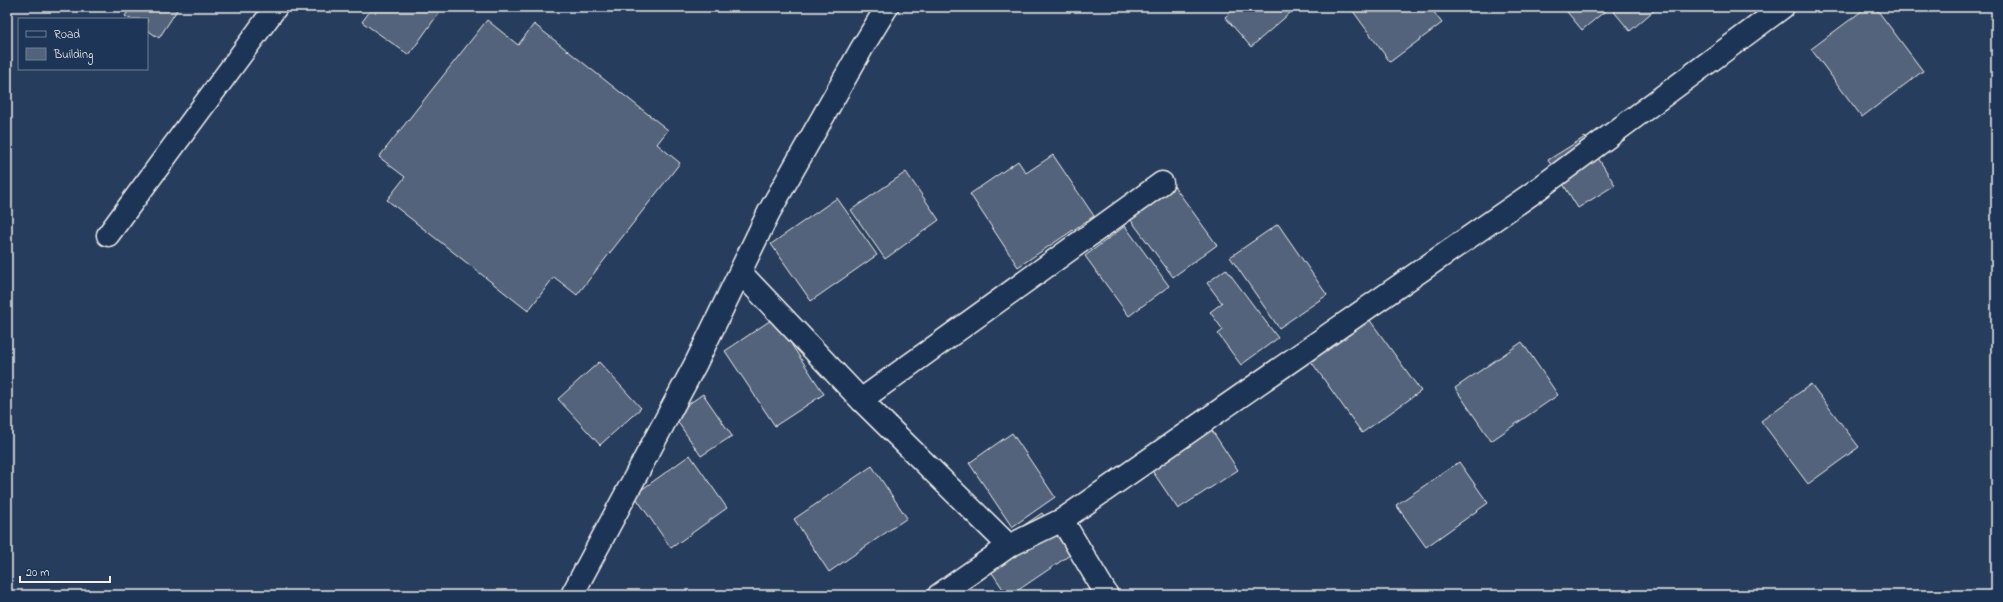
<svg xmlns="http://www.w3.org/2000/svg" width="2003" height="602" font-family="'Indie Flower',sans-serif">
<rect width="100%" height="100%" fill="#263d5d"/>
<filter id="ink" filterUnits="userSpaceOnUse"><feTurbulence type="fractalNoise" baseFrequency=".025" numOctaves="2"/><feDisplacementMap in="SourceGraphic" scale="8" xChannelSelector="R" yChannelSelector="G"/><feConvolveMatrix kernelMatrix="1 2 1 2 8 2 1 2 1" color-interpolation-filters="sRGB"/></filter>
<g filter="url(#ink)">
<path fill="#52647b" stroke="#f4f1e8" d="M131,7h48l-20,31 -12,-8v-11h-17l-5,-3z
M373,7h70l-34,48 -47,-33z
M1236,7h61l-46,40 -26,-30z
M1350,7h80l12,16 -52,39z
M1563,7h47l-28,23z
M1610,7h48l-28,24z
M1867,7h8l48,64 -61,46 -51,-68z
M487,20l31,25 16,-21 134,106 -11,14 23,19 -103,132 -23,-18 -26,34 -141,-111 18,-23 -26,-20z
M1585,137l30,48 -37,23 -30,-48z
M1053,155l41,61 -76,51 -48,-73 48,-33 8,12z
M906,172l33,48 -54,39 -34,-49z
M1174,186l43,59 -44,32 -43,-58z
M837,198l40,57 -66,46 -40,-57z
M1278,224l49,71 -48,33 -49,-71z
M1125,226l44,60 -40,30 -44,-60z
M1226,269l52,69 -37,27 -23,-31 5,-4 -13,-18 12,-9 -15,-20z
M1356,301l65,90 -59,42 -64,-90z
M774,318l50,76 -49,32 -50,-75z
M1522,342l36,53 -67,46 -36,-53z
M599,362l42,46 -41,37 -42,-46z
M1811,384l48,63 -51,37 -47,-63z
M703,394l29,42 -31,20 -28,-41z
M1211,429l27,41 -60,39 -27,-40z
M1012,433l43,64 -43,30 -43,-64z
M690,455l37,53 -56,40 -37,-53z
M1459,462l29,41 -62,44 -30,-42z
M872,466l35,52 -78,54 -35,-53z
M1042,513l28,42 -59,40h-4l-27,-40z"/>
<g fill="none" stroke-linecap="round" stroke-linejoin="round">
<g stroke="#f4f1e8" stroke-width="25">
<path id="street" d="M108,235l168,-228
M740,272l121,128 148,146
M861,400l301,-217
M1062,520l45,75
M572,595l124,-232 73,-151 93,-164 25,-41
M939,595l70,-49 53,-26 472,-328 249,-185"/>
</g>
<use href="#street" stroke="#1d3557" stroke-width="22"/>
</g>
</g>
<rect width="2003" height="602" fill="none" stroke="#1d3557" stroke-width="24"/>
<rect x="12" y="12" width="1979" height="578" fill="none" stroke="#f4f1e8" stroke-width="1.5" filter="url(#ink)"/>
<rect x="18" y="18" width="130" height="52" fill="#1d3557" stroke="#738091"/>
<rect x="26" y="31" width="20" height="6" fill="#1d3557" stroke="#738091"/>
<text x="54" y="38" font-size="12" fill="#f4f1e8">Road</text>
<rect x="26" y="48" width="20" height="12" fill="#52647b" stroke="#738091"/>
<text x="54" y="58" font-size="12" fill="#f4f1e8">Building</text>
<path d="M20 576v6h90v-6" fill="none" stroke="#f4f1e8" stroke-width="2"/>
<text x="26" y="576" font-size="12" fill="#f4f1e8" stroke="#1d3557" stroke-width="3" paint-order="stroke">20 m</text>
</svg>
